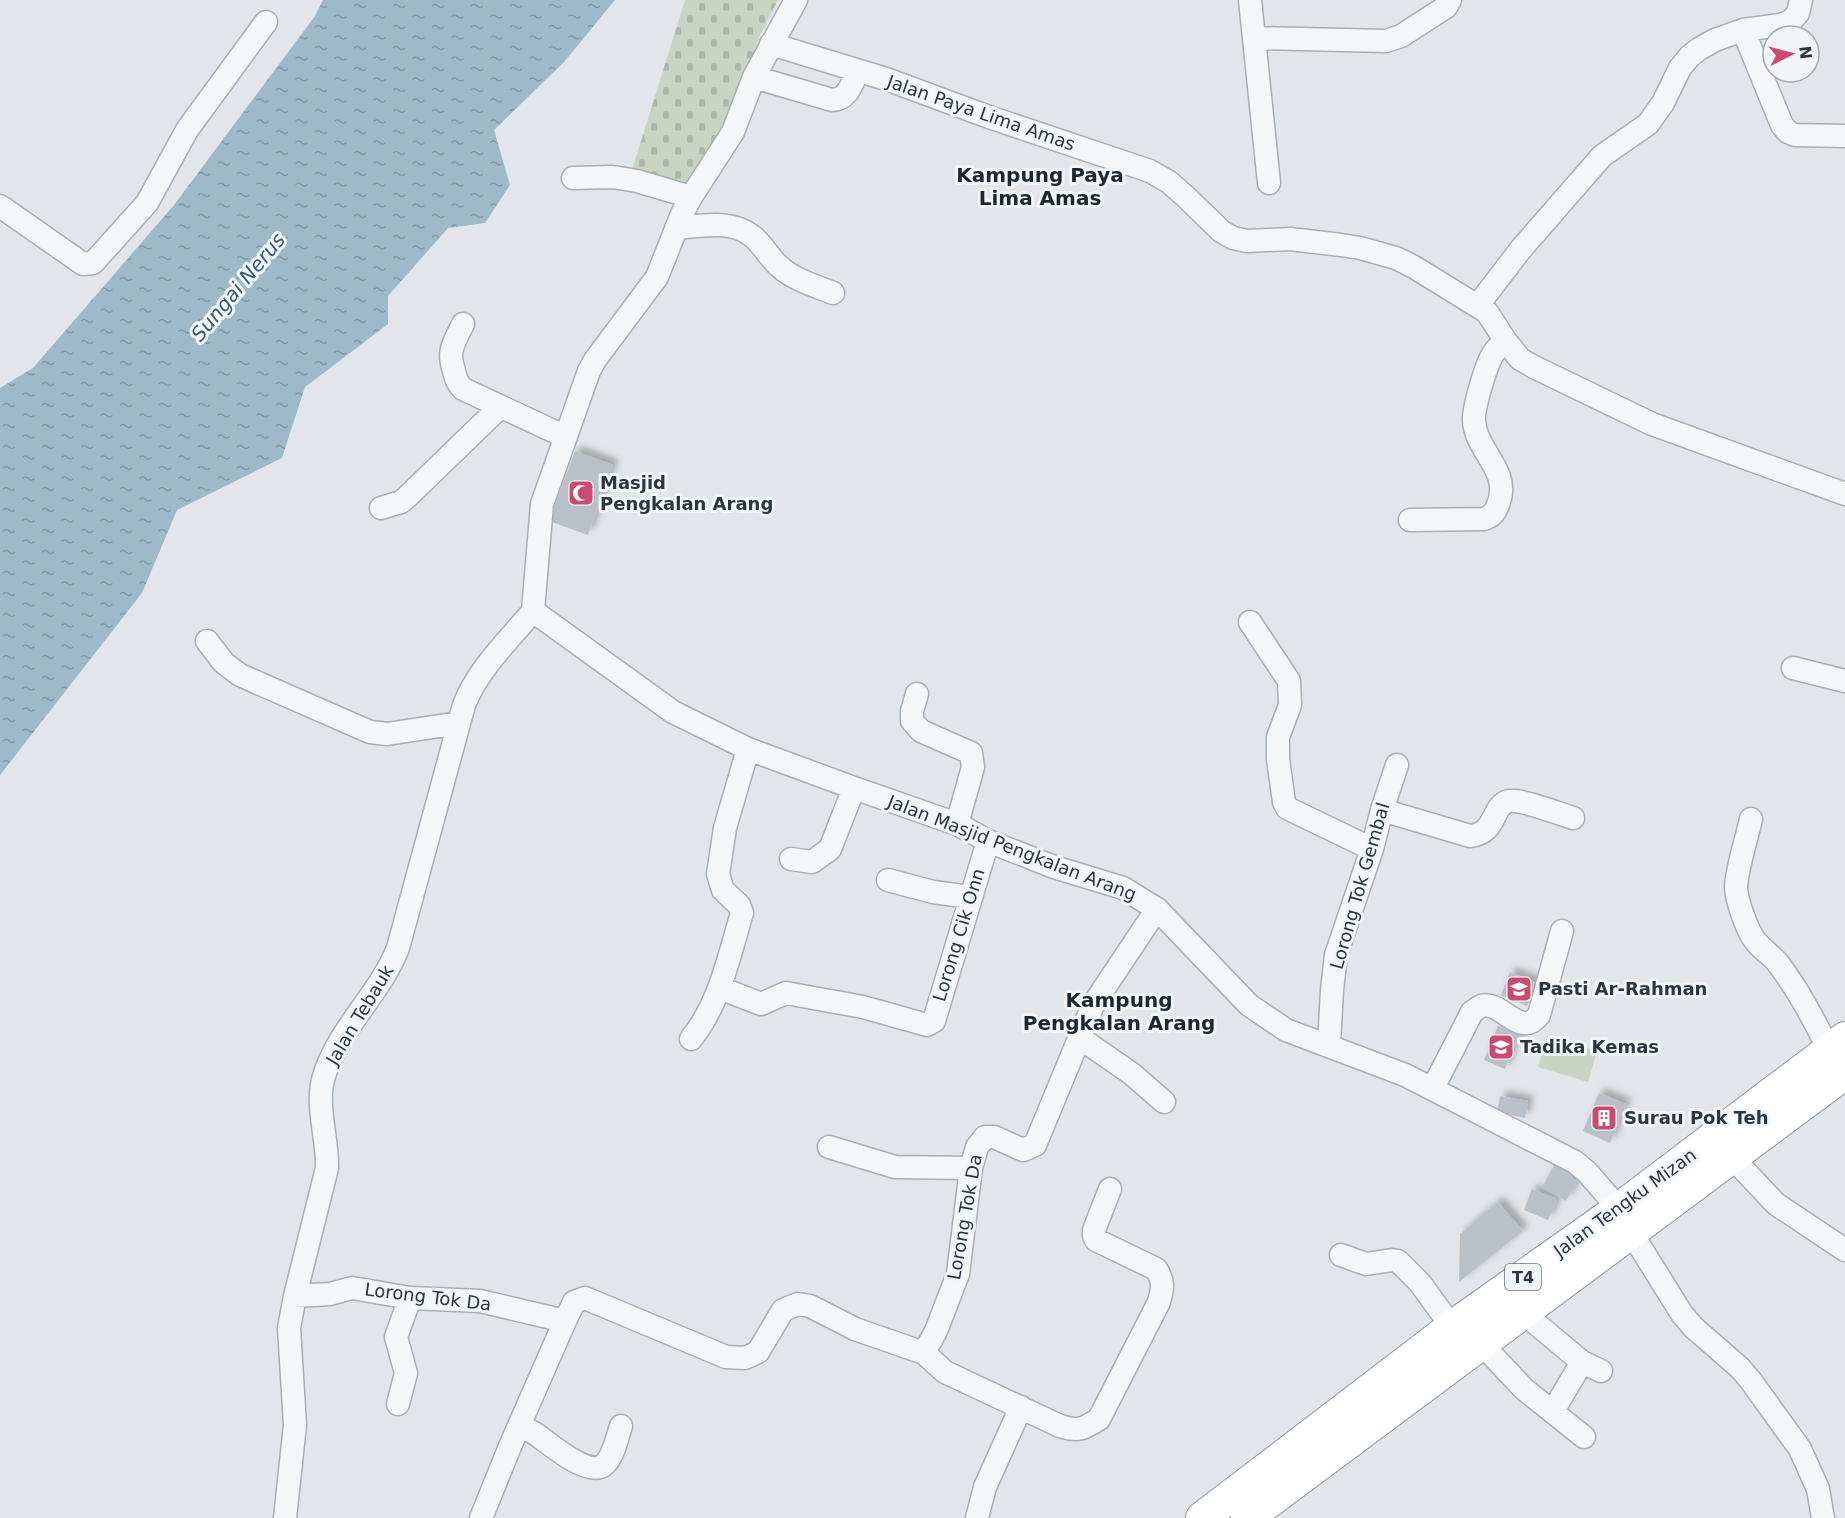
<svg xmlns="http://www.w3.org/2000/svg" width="1845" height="1518" font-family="'DejaVu Sans',sans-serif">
<defs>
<pattern id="cemetery-stones" width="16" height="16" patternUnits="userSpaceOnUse" patternTransform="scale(1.5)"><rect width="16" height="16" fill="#cad4c3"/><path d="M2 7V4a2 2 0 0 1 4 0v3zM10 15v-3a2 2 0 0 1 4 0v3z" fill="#aeb7a9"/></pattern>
<pattern id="water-ripples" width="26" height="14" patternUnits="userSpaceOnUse" patternTransform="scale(1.5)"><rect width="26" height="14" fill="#9eb9c9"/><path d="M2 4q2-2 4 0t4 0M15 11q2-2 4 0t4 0" fill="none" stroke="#8197a5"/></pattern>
<filter id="shadow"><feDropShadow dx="5.5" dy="-5.5" stdDeviation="3" flood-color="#0004"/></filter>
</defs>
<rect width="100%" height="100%" fill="#e2e6ea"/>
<path fill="#cad4c3" d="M1547,1036l50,15 -9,31 -50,-15z"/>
<path fill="url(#cemetery-stones)" d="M685,0h93l-18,35 -29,89 -46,64 -54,-15z"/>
<path fill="url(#water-ripples)" d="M323,0h292l-51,62 -70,68 16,55 -25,38 -37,5 -60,68v28l-83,63 -23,71 -105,52 -35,83 -142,182v-387l33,-20 141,-163 141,-189z"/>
<path fill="#b9c0c7" filter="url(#shadow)" d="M575,451l38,14 -25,70 -39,-14z
M1510,972l27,11 -10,23 -26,-11z
M1498,1026l21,8 -14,35 -21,-9z
M1599,1093l27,11 -16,39 -27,-12z
M1500,1096l28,5 -3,17 -28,-6z
M1559,1157l24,13 -17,31 -24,-14z
M1532,1189l25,10 -9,21 -24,-10z
M1498,1202l25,29 -64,51 1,-48z"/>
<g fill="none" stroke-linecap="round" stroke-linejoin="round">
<g stroke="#a7aeb4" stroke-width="25">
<path id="minor" d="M1250,0l19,183
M1743,30l39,95 6,7 7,3 50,1
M1254,38l132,3 15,-5 45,-29 4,-7
M771,44l115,35 103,38 161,54 19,11 17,15 35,34 12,7 14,3 43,-2 51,6 19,3 36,10 18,9 73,45 18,28 15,19 14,8 118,57 193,70
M754,77l78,23c16,0 20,-17 26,-29
M573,178l40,-1 24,4 54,16
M0,206l83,58 10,-1 54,-60 40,-73 79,-108
M676,228c25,-2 55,-9 76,8 11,8 17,22 28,31 14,13 36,19 53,26
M1478,305l43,-56 81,-93 46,-32 15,-21 17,-35 10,-12 9,-7 16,-9 28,-10 38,-5 10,-4 7,-8 3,-13
M463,324c-9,19 -16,26 -9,47 2,8 3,12 9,18l103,48
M381,508l20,-6 6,-5 93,-90
M1410,520l74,-1c9,-3 12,-8 15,-17 11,-32 -23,-51 -25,-81 -1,-12 12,-56 19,-67 3,-5 8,-9 12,-14
M533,611l140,101 75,37 106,39 103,36 31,17 66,26 69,21 34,21 92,96 37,25 119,45 170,87 12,10 32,37
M533,611l9,-107 47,-133 6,-11 62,-83 25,-63 9,-17 42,-65 21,-55 42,-77
M1250,622l39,59 1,24 -12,32v22l6,43 3,6 85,41
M207,641l17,22 16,12 130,57 17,2 72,-11
M1793,668l52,13
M917,694l-5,17v10l9,10 50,22 2,14 -16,57
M1382,810l88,26c28,-3 21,-31 39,-35 12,-2 51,13 64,17
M1751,819c-4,19 -14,48 -15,68 0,12 12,47 21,56 6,7 14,12 20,19 21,27 37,58 52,88
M791,859l21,3 18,-13 24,-61
M888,880l45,12 37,5
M720,988l41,16 25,-11 77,14 64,18 7,-4 54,-180
M1080,1038l52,36 32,28
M691,1039c29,-36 38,-83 51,-126l-3,-8 -16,-15 -5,-16 7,-46 23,-79
M1329,1045l3,-55 4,-35 36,-106 10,-39 15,-45
M1433,1088l39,-76c1,0 8,-6 9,-6 20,-7 39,34 58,9l23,-84
M829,1147l66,20 76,1
M1742,1168l34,36 69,46
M1639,1245l43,69 11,13 47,41 11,13 49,68 18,40 5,29
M1341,1255l25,9 26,-4 6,1 22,22 32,44
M295,1296l35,-2 22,-6 58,10 70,3 85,20 9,-19 11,-4 141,59 19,1 13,-6 25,-42 15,-6 12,2 45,23 69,24 12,-22 22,-57 13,-106 6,-21 8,-10h9l29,13 12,-5 58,-140 64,-96
M1534,1322l48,40 19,9
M924,1353l21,19 115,54c19,6 23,3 39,-7l60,-117c4,-14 5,-21 -3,-33l-60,-29 -2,-4v-6l16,-41
M1491,1354l33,35 60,48
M398,1404l8,-31 -10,-36 14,-39
M1553,1411l29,-49
M520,1427c5,2 12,4 17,8 13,9 53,44 68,29 9,-9 12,-26 16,-38
M285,1518l10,-93 -6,-97 6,-32 32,-128c1,-30 -12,-63 -3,-92 15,-48 56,-82 74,-128l66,-243c14,-36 44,-64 69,-94
M481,1518l30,-74 54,-123
M977,1518l8,-31 36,-80"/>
</g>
<g stroke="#8a96a0" stroke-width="34">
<path id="highway" d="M1202,1518l250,-191 167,-118 226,-171
M1247,1518l598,-445"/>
</g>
<use href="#minor" stroke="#f5f6f8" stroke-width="22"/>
<use href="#highway" stroke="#fff" stroke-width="32"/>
</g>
<defs>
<g id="mosque-square" transform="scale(1.35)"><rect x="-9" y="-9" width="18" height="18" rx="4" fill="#cb4b70" stroke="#f2f5f7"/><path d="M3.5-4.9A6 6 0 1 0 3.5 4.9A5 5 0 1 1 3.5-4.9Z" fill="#fff"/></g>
<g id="school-square" transform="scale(1.35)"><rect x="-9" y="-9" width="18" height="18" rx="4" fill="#cb4b70" stroke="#f2f5f7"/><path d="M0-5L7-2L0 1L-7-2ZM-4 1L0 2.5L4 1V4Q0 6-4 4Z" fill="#fff"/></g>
<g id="building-square" transform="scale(1.35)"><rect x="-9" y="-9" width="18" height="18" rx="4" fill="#cb4b70" stroke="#f2f5f7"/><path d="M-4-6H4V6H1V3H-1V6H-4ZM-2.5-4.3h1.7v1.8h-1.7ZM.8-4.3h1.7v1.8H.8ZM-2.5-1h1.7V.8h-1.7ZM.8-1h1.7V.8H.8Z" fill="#fff"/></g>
</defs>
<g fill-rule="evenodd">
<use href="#mosque-square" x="581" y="493"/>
<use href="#school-square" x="1519" y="989"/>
<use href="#school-square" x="1501" y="1047"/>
<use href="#building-square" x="1604" y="1118"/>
</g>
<g text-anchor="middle" stroke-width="6" stroke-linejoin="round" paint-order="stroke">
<rect fill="#f2f5f7" stroke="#666f78" stroke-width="1.5" x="1505" y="1264" width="36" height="26" rx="4.5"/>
<g font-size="16" font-weight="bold" fill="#2a3642">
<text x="1523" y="1283">T4</text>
</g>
<g font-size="18" fill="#2a3642" stroke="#f2f5f7">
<text transform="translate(981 113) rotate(19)" y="6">Jalan Paya Lima Amas</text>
<text transform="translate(1012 848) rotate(21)" y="6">Jalan Masjid Pengkalan Arang</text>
<text transform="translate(1360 886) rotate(-74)" y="6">Lorong Tok Gembal</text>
<text transform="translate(959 935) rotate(-73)" y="6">Lorong Cik Onn</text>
<text transform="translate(360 1015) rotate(-59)" y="6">Jalan Tebauk</text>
<text transform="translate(1625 1203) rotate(-36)" y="6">Jalan Tengku Mizan</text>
<text transform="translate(965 1217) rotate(-80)" y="6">Lorong Tok Da</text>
<text transform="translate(428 1297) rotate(7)" y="6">Lorong Tok Da</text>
</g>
<g font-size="18" font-weight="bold" fill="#2a3642" stroke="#f2f5f7" text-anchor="start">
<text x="600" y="489">Masjid<tspan x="600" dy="21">Pengkalan Arang</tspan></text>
<text x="1538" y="995">Pasti Ar-Rahman</text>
<text x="1520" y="1053">Tadika Kemas</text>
<text x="1624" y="1124">Surau Pok Teh</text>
</g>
<g font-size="20" font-weight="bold" fill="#1c2733" stroke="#f2f5f7">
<text x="1040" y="182">Kampung Paya<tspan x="1040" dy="23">Lima Amas</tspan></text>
<text x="1119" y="1007">Kampung<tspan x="1119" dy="23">Pengkalan Arang</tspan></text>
</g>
<g font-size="20" font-style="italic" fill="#355a75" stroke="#f2f5f7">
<text transform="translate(238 287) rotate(-50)" y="7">Sungai Nerus</text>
</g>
</g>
<g transform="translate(1791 54) rotate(84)"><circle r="28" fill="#f2f5f7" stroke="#a2a9af" stroke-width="1.5"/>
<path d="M0-4.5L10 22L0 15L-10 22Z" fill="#cb4b70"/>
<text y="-9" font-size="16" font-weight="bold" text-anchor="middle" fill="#2a3642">N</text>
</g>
</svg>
